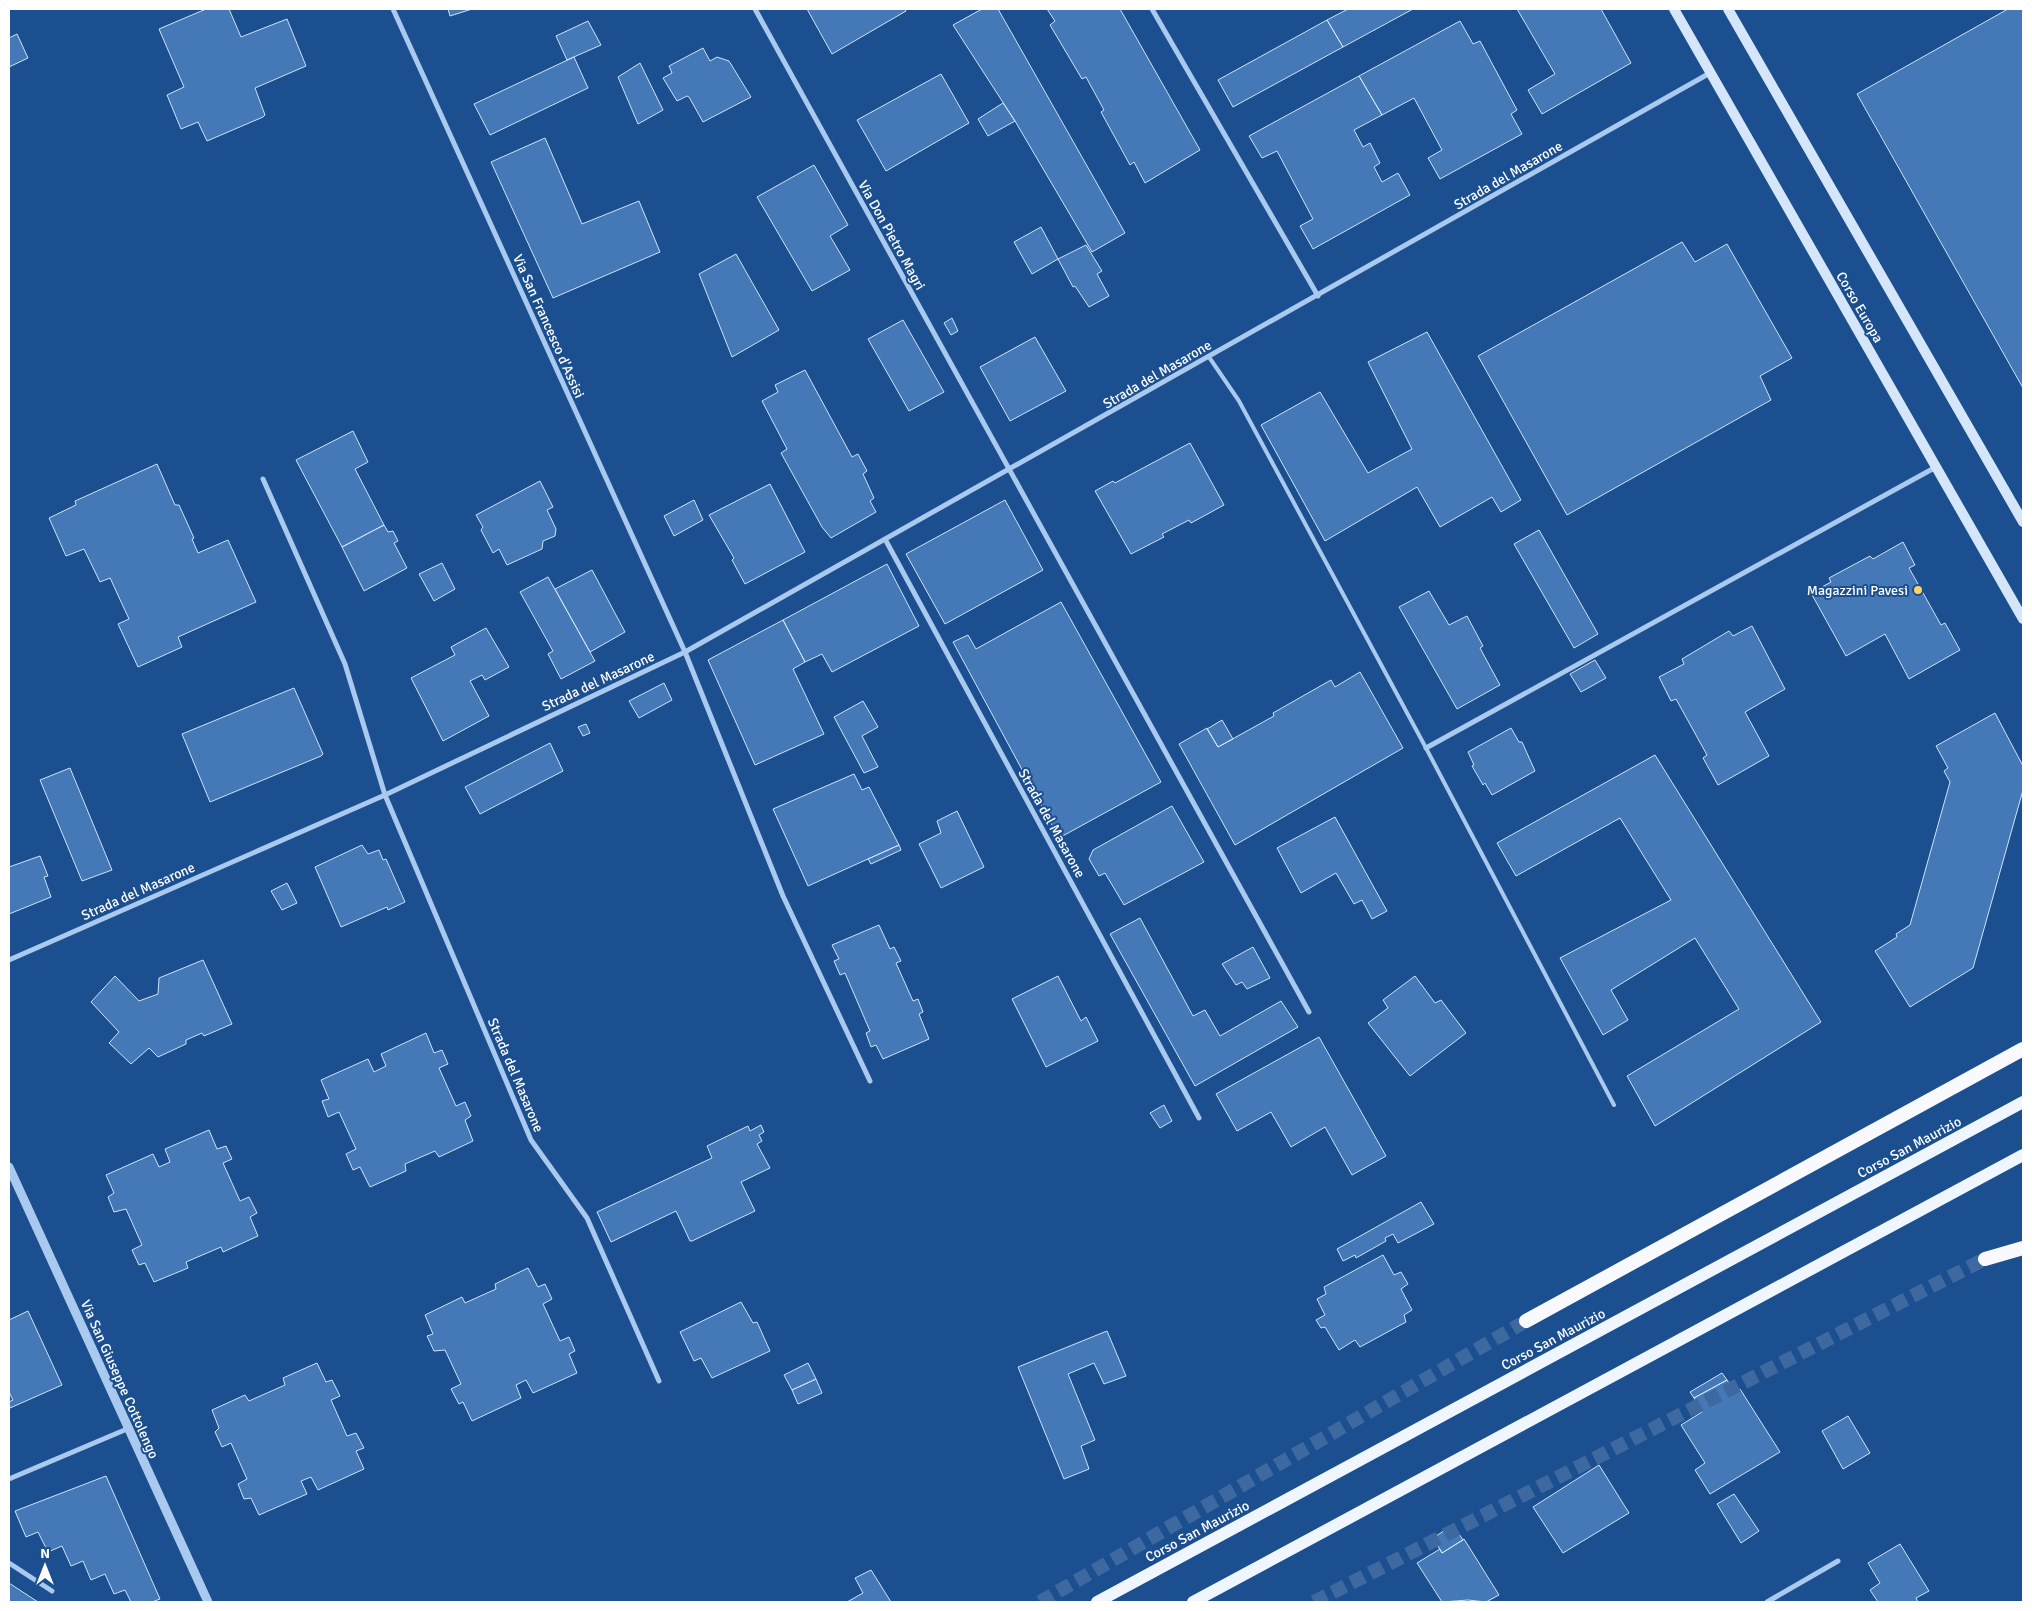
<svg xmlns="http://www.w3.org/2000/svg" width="2032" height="1611" font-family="Signika,sans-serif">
<rect width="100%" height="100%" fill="#1b4f8f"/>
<path fill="#4478b7" stroke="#cfe3fa" d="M206,9h23l12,28 46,-18 19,47 -51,22 10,27 -2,2 -56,24 -9,-19 -17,7 -14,-34 17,-8 -25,-58z
M448,9h-1h25l-22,7z
M807,9h98l1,2 -74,43z
M982,9h16l127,224 -33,19 -77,-131 -62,-96z
M1047,9h73l80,141 -55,33 -11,-21 -4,3 -29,-53 3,-2 -18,-33 -4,2 -32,-54 5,-4z
M1348,9h65l-70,38 -16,-27z
M1517,9h84l30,54 -89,51 -14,-24 27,-16z
M2008,9h15v379l-166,-294z
M1327,20l16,27 -110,60 -15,-27z
M588,21l13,24 -34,15 -11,-24z
M1460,21l13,23 7,-3 37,69 -6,4 11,20 -82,45 -12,-21 14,-8 -28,-52 -32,17 -23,-39z
M17,34l11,24 -19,9v-29z
M703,48l7,13 7,-4 12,4 22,36 -48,25 -14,-25 -2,-1 -10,5 -14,-23 9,-5 -3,-7z
M574,57l14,31 -98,47 -16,-31z
M640,63l23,47 -25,14 -20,-47z
M941,74l28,49 -83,48 -29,-51z
M1359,76l23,39 -28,15 9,17 7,-4 10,20 -6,4 8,15 16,-9 12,22 -97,54 -13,-23 13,-7 -36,-68 -15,7 -13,-22z
M1003,103l12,18 -27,15 -10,-17z
M545,138l37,86 57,-23 21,51 -107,46 -62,-136z
M814,165l34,60 -18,11 20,34 -38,21 -55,-94z
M1041,227l17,32 -26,15 -18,-32z
M1682,242l13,20 32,-18 65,114 -32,18 11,24 -204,115 -89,-159z
M1086,245l16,26 -5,3 12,22 -20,11 -14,-21 -2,1 -15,-28z
M736,254l43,76 -47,27 -33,-83z
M952,318l6,13 -7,4 -7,-12z
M903,320l41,72 -35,19 -41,-72z
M1427,332l94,168 -20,12 -9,-15 -52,30 -23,-40 -92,54 -64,-116 59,-33 48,81 44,-24 -44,-87z
M1035,337l31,54 -56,30 -30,-54z
M805,370l47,87 6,-3 9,17 -4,3 11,24 -4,3 6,11 -45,26 -9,-11 -41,-74 6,-4 -25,-48 16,-9 -3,-7z
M353,431l15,31 -13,7 29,56 -42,22 -46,-87z
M1190,443l34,62 -33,18 -2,-3 -27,14 2,3 -33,17 -36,-63 18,-10 2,2z
M157,464l18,41h4l15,33 -2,1 6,14 30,-13 28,62 -78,35 4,10 -44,20 -20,-43 11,-5 -18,-39 -1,-2 -10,4 -16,-33 -18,7 -17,-38 27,-13 -1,-4z
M540,481l13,26 -6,3 9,19 -1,7 -12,5 -1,8 -35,16 -8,-16 -6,4 -12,-23 2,-3 -7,-12z
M770,484l35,68 -60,32 -13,-24 2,-2 -25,-43z
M694,500l9,20 -29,16 -10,-20z
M1005,500l38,70 -98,54 -39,-70z
M384,525l4,7 5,-1 5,10 -4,2 13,25 -43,23 -22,-44z
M1539,530l59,104 -24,14 -60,-104z
M1903,542l12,23 -6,3 32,57 4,-2 15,27 -51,29 -24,-45 -39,22 -35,-63 20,-11 -2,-4 41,-22 3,3z
M442,563l13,26 -21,12 -15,-27z
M887,564l32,62 -87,46 -10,-18 -17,8 -22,-42z
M592,570l33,62 -35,20 -35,-63z
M548,577l47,84 -34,18 -13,-25 5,-3 -33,-59z
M1429,591l20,34 18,-9 16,30 -3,2 20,37 -43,24 -58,-102z
M1061,602l100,180 -102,56 -106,-196 15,-7 8,14z
M783,620l22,42 -12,7 31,65 -69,31 -47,-105z
M1752,626l33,63 -40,23 24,44 -51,29 -15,-27 4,-3 -31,-56 -5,2 -12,-24 25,-13 -2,-5 47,-28 4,5z
M486,628l23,39 -24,13 -3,-5 -12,6 19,35 -46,25 -32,-63 44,-23 -4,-8z
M1595,660l11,18 -25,14 -11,-18z
M1360,672l43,76 -168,97 -56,-101 28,-16 11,19 56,-31 -1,-3 58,-33 4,7z
M664,683l8,17 -33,18 -10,-17z
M294,688l29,66 -2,2 -111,46 -28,-68z
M863,701l15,26 -16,9 16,31 -14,6 -30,-56z
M1995,713l28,53v24l-50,178 -63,39 -35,-56 22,-14 -1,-3 14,-9 40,-143 -6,-11 4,-3 -12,-22z
M1222,720l11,19 -15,8 -11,-18z
M586,724l4,9 -7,3 -5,-9z
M1511,728l8,14h3l13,29 -43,24 -7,-12 -2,2 -11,-19 2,-1 -6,-13z
M550,743l13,28 -83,43 -15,-27z
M1655,755l166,267 -166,104 -28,-50 112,-67 -44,-71 -84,52 17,30 -25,15 -43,-77 111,-58 -51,-82 -104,58 -19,-33z
M70,768l42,102 -30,11 -42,-101z
M854,774l8,16 7,-3 30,58 -91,41 -35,-77z
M1172,806l32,56 -80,43 -19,-32 -6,3 -10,-17 4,-9z
M957,811l27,56 -43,21 -22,-44 22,-11 -4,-12z
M1335,817l52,94 -15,8 -10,-19 -8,4 -18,-31 -35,20 -24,-45z
M362,845l6,9 11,-4 4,10 3,-1 19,43 -17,8 -1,-3 -46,20 -26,-60z
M899,845l2,5 -30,14 -3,-5z
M40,856l8,20 -4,1 7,20 -42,17v-47z
M287,883l10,20 -15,7 -11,-19z
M1140,918l53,98 12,-6 15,26 61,-35 17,26 -103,59 -85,-152z
M879,925l11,24 4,-2 7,14 -5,2 17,38 5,-2 5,13 -4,2 10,25 -46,20 -7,-14 -5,2 -5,-14 4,-2 -25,-58 -5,2 -6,-14 5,-2 -7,-14z
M1253,947l17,31 -23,11 -5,-7 -6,3 -14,-21z
M203,960l29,64 -28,12 -2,-3 -16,7v4l-28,13 -9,-9 -18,16 -22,-21 10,-11 -28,-30 24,-26 24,25 19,-7 1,-16z
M1058,976l23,45 5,-4 12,24 -52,26 -34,-68z
M1415,976l20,27 6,-3 25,33 -56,43 -42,-53 20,-15 -5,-8z
M426,1033l8,20 8,-3 6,14 -9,4 17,38 9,-4 6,14 -6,4 8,21 -34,16 -4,-6 -30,13 1,7 -36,16 -10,-20 -7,3 -7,-16 10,-5 -17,-37 -11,5 -6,-16 7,-2 -8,-19 47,-21 6,13 12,-6 -5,-12z
M1319,1037l67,119 -34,19 -27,-48 -34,20 -20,-35 -34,19 -21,-37z
M1164,1105l8,16 -12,7 -10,-15z
M761,1125l3,7 -5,3 3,6 -5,3 13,24 -29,14 14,29 -63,30h-2l-14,-30 -65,31 -14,-30 115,-54 -5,-12 41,-20 2,5z
M209,1130l8,19 9,-3 6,13 -9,4 17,38 9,-4 8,16 -7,4 8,19 -35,16 -2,-5 -35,15 2,6 -34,14 -9,-19 -6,2 -7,-15 10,-5 -16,-36 -12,3 -6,-15 6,-4 -8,-18 47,-21 6,13 11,-5 -5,-13z
M1421,1202l13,22 -36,19 -5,-9 -8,4 1,3 -30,17 -1,-3 -12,6 -6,-12z
M1383,1255l11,20 7,-3 7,12 -7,5 11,21 -8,5 2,7 -46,25 -5,-7 -16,10 -14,-23 -4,1 -5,-8 9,-5 -8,-16 9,-5 -2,-7z
M528,1268l10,19 7,-3 7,15 -9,5 17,37 9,-4 6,14 -6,3 8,19 -44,20 -7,-13 -10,5 5,13 -49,23 -9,-19 -4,2 -8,-15 10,-5 -16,-34 -11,1 -7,-15 6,-2 -8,-19 37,-18 3,6 31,-14 -1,-5z
M741,1302l12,21 4,-1 13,29 -58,27 -11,-20 -7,3 -14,-29z
M28,1311l34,74 -52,23 -1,-6 4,-2 -4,-8v-72z
M1107,1331l19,45 -22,8 -10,-21 -26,11 27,66 -14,6 8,23 -25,10 -46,-112z
M317,1363l9,19 6,-2 8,16 -9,4 16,36 9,-3 8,15 -8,3 8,18 -46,21 -7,-13 -10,4 6,13 -48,21 -8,-17 -7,1 -6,-15 9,-5 -16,-36 -9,4 -7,-15 4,-4 -7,-18 33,-15 4,6 36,-16 -2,-7z
M808,1363l8,16 -24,11 -8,-15z
M1722,1373l5,7 -33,18 -4,-6z
M816,1379l6,14 -24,11 -6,-14z
M1727,1380l8,12 5,-3 40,63 -70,42 -15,-24 10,-7 -24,-38 21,-13 -8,-14z
M1848,1416l22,37 -27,16 -21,-38z
M1599,1465l30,48 -66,40 -30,-46z
M106,1476l54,123 -8,3h-21l-6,-12 -11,4 -9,-20 -14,6 -8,-19 -12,5 -9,-20 -14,6 -10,-20 -12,5 -11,-26z
M1734,1494l25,37 -18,12 -24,-39z
M1453,1525l10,15 -21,13 -9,-15z
M1464,1539l35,56 -13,7 -18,-2 -26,2 -25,-39 23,-14 2,4z
M1900,1544l29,47 -13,7 2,4h-40l-8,-12 10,-7 -12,-20z
M871,1570l20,32h-44l16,-9 -8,-15z
M9,1583l29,19h-29z"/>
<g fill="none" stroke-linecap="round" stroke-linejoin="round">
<path stroke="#3d69a0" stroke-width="14" stroke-dasharray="14 7" stroke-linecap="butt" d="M1040,1602l486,-281
M1314,1602l671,-343"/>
<path stroke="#a9c9ee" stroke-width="4" d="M1209,357l30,44 187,347 188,357"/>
<path stroke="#a9c9ee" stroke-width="5" d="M393,9l292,643 98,244 87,185
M755,9l554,1003
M1152,9l166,287
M263,479l82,185 40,131 146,345 56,78 72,163
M885,539l314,579
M1426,748l510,-281
M9,960l376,-165 300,-143 1025,-579
M9,1479l118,-50
M9,1563l43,28
M1767,1602l71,-41"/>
<path stroke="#a9c9ee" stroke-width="9" d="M9,1167l199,435"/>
<path stroke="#d6e6fa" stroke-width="10" d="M1674,9l349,610
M1728,9l295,513"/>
<path stroke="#f0f6ff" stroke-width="12" d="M1097,1602l926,-500
M1193,1602l830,-447"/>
<path stroke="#f8faff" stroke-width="14" d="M1985,1259l38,-11
M1526,1321l497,-272"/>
</g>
<circle fill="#ffd166" stroke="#1b4f8f" stroke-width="2" cx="1918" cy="590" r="5"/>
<g text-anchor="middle" stroke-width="4" stroke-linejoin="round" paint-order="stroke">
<g font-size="14" fill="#fff" stroke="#1b4f8f">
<text transform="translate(1508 175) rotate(-30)" y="5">Strada del Masarone</text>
<text transform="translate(892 235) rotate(61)" y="5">Via Don Pietro Magri</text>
<text transform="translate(1860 307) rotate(60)" y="5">Corso Europa</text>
<text transform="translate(549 326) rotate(66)" y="5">Via San Francesco d'Assisi</text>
<text transform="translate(1157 374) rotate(-30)" y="5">Strada del Masarone</text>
<text transform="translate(598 681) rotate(-25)" y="5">Strada del Masarone</text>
<text transform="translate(1052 823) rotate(61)" y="5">Strada del Masarone</text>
<text transform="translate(138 891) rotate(-24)" y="5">Strada del Masarone</text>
<text transform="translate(516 1075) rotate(67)" y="5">Strada del Masarone</text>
<text transform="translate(1909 1147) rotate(-28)" y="5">Corso San Maurizio</text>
<text transform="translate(1553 1339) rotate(-28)" y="5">Corso San Maurizio</text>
<text transform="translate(120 1379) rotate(66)" y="5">Via San Giuseppe Cottolengo</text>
<text transform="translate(1197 1531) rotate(-28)" y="5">Corso San Maurizio</text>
</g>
<g font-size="14" fill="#fff" stroke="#1b4f8f" text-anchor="end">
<text x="1908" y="595">Magazzini Pavesi</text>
</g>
</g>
<rect width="2032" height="1611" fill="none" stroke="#ffffff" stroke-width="20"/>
<g transform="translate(45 1566)" stroke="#1b4f8f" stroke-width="4" paint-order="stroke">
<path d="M0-4L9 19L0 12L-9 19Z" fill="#ffffff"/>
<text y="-8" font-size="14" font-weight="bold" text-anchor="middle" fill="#ffffff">N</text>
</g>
</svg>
